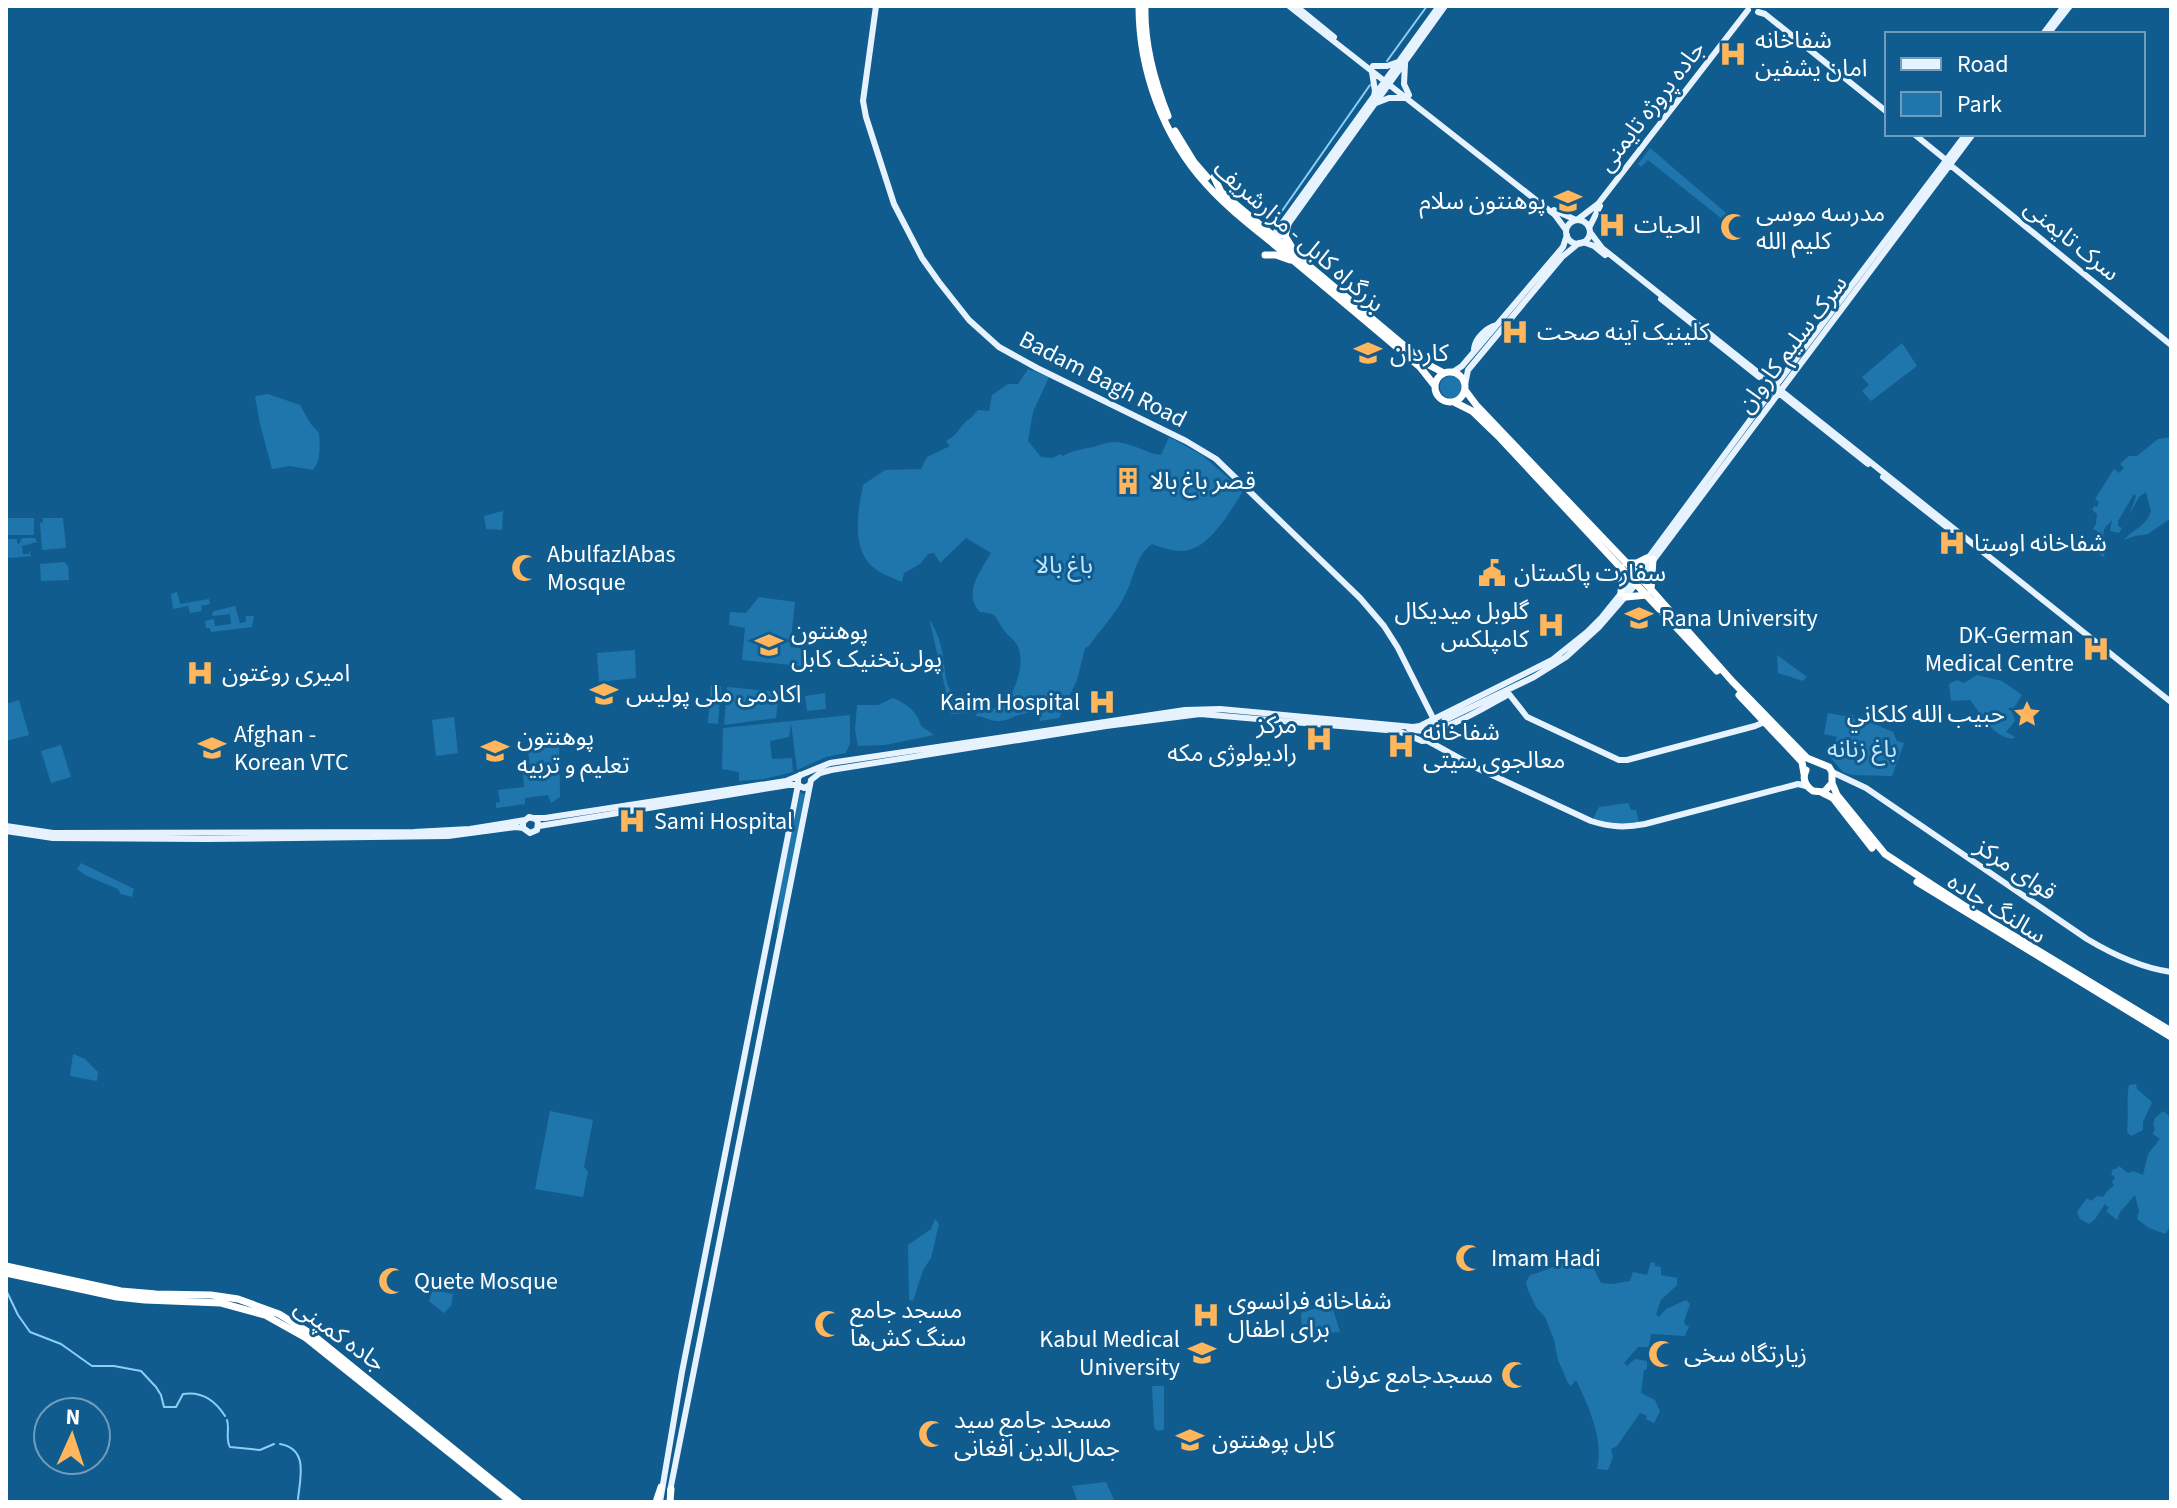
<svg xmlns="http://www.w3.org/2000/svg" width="2177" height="1508" font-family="'Source Sans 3','Noto Sans Arabic',sans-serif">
<rect width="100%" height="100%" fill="#115c8f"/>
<path fill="#1f76ad" d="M1650,148l76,65 -4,6 -74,-59 -7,7 -3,-3z
M1902,343l15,23 -46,35 -9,-10 7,-6 -7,-8z
M1028,369l21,8 -16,35 -5,29 13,16 11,1 9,-4 2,2c9,-5 15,-6 24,-8 20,-3 21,-10 43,-3 11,3 20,9 31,10l8,-18 33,18 41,36c-11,18 -32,54 -54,59 -12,3 -26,-2 -37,-6 -18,13 -18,37 -29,55 -9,17 -23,31 -34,47l-4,2 -8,32 -18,38 -19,3 -2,-8c-20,-2 -22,6 -38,8 -9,1 -16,-5 -25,-5l4,-5 12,-1 16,-7c9,-16 20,-43 9,-60 -4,-5 -10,-9 -13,-14 -9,-14 -5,-15 -23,-17 -18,-18 1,-42 11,-59l-25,-15 -26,25 -6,-10 -6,1 -8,10 -16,9 -2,9c-9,-4 -21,-8 -29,-15 -22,-18 -15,-57 -10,-82l22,-15 36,-1 6,-12 23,-11 -4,-5c15,-8 13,-16 25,-23l7,-8 11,1 3,-16 16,-11h10z
M1440 387a11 11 0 1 1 22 0a11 11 0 1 1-22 0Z
M268,394l32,11 10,18 9,10c1,13 2,27 -6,37l-23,-4 -18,3 -12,-45 -5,-28z
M2171,437v81l-23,16 -13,2 -11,4c9,-11 22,-13 27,-29l-5,-19 -7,5 -9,16 6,-17 -2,-2 -16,27v5l4,2 -3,5 -9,-2 2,-11 -8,9 -2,18 3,7 -2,3 -10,-8 4,-18 -4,-2 3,-5 1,-10 -5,-4 2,-4 3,1 2,-5 -4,-3 19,-30 5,4 5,-5 -4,-4 9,-8h8l21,-17z
M503,511l-1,19 -16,-1 -2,-13z
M6,518h28v17h-28z
M43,518h20l3,30 -24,2 -2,-27 3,-1z
M22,538h13l2,4 -15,4 1,8h6v-4l2,6 -21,2 -4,-2 1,-17h10v4l2,1z
M64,562l4,4 1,14 -28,1 -1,-17z
M177,592l3,12 29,-5 1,5 -9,2 1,5 -12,2 -2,-7 -15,3 -2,-15z
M759,597l36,5 -5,45 16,2 3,18 -67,-7 3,-32 -16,-3 1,-13 16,1z
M235,606l5,17 6,-1v-6h8l-2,11 -41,5 -1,-4h-4l-1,-7 9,-2 1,7 16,-2 -1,-10 -17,2 -1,-3 2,-2z
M931,621c2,6 6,12 8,18 10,33 -1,46 29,74l-17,1 -21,-92z
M635,650l1,28 -37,4 -2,-29z
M1777,655l30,22 -4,4 -25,-8z
M1977,675l25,6 20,14 -10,16 3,10 -9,11 9,5 -3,2c-21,-4 -30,-24 -42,-39l-19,1 -2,-17 8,-4 7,3z
M711,685l10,1 -3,38 -10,-1z
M727,687l52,5 -3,26 -52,7z
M825,693l1,16 -19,2 -2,-15z
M893,698c15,7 24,13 28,28l13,9 -49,10 -27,1 -3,-16 2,-25h21z
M19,700l10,35 -23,6v-37z
M1828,713l16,3 9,-1 1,4 16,3 23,10 4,9 7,2 -12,33 -40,-1 -9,-3 -13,-15 7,-20 -13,-3z
M850,715v28l-4,10 -20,4 -29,13 -6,-47 -2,14 -19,4 2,18 20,-1 1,14 -29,7 -25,2v-9l-17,-3 1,-41z
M454,717l4,36 -22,3 -4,-36z
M559,740l1,57 -9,6 -3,-8 -23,3v6l-29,4v-5l4,-1 -2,-12 26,-3 -1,-13 8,-2 -4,-28z
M61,745l10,32 -20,6 -10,-32z
M800,792l5,3 -25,132 -3,1 2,-33z
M1628,803l3,7h5l3,12c-17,3 -29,2 -46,-3l6,-12z
M81,863l53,26 -2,8 -11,-3 -3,-5 -33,-14 -8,-6z
M73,1054l12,5 13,13 -1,9 -27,-5z
M2136,1084l1,5 15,13 -9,20v8l-12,6 -4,-4c2,-15 -1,-33 2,-47z
M550,1111l43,9 -9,47 4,5 -5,25 -48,-8z
M2163,1111l8,6v109l-6,8 -16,-6 -12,-9 2,-8 -4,-16 -15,17 -3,8 -11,-9 3,-3 -4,-4 -10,15 -6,5 -9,-5 -3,-7 10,-14 4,3 6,-5 6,1 5,-7 6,-4 -2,-4 3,-5 -4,-3 2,-5h3l3,-3 9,7 5,-2 10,4 5,-21 12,-15 -7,-5 2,-6 -2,-3 2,-7z
M935,1219l4,5 -8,34 -8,12 -10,31 -4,-1 -1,-55 23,-16z
M1569,1261l24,6 8,16 11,1 18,-3 3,-9 14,3 4,-13 4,1v3l6,1v8l16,3v7l-16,15 -5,14 3,3 7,-8 20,-9 4,4 -6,17 2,5h3l-4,10 -34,-2 -2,13h-11l-14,16 3,3 8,-7 12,2v8l-3,1 -3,23 14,7 5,11 -6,12 -8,-4 1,-3 -7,-3 -23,33 -6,3 2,8 -5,13 -11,-1c7,-30 -8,-62 -21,-89l-5,6 -3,-3 -10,-23 -4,-20 -9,-23 -9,-10 -8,-17 -2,-8 4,-7c14,-3 25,-10 39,-14z
M432,1290l21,4 -2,12 -7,7 -15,-12z
M1331,1303l9,29 -38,3 -1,-22z
M1152,1386h12v43l-5,2 -4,-2 -1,-4z
M1106,1482l9,20h-37l-6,-16z"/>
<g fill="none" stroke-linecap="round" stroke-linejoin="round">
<path stroke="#8ccef6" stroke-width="2" d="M1387,61l40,-55
M1275,221l95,-136
M6,1290l12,25 12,17 31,12 31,22h22l27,5 15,16 5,8 3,12h12l7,-13c19,-3 32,6 42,22
M227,1420c3,9 -2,19 3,27l30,3 14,-6
M280,1444c29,5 20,34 18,55"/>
<path stroke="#e6f3ff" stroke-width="6" d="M876,6l-13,95 3,16 28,87 28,54 17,24 30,38 30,27 38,21 149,73 30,18 144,139 24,28 14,22 37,74
M1289,6l266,209 11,15
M1296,6l38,31
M1758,12l7,2 122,98
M2043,34l21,-28
M2048,34l22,-28
M1405,64l-1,20 5,11
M1373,66h14l11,-4
M1372,72l3,19 -1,5
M1376,103l13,-5h18
M1914,134l32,26
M1949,164l222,181
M1554,210l22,10
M1577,220l21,-16 150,-194
M1566 232a12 12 0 1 1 24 0a12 12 0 1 1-24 0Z
M1589,228l11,-22
M1590,232l12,16 569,454
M1270,240l169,-234
M1276,241l169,-235
M1583,242l11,4 11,9
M1661,299l98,78
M1474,349c1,-11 12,-21 23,-24
M1453,372l9,-6 101,-119 4,-12
M1465,385l3,-15 94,-113 17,-14
M1780,394l88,70
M1883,477l66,52 4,1
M1432,721l-5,15 1,5 51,28 112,52c19,6 34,7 54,3l153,-40 8,2
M1409,729c30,9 74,-21 100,-35l18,23 92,43h8l128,-34 12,-5
M1832,772l34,16 221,151c25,15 55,29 84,33
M534,818h11l241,-37 44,-18 355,-53 35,-1 193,18 7,-1 132,-66 35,-28 15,-15 30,-37 130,-176 204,-270
M6,826l47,7 361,-1 56,-3 55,-9
M539,826l249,-41h10l6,3 6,-3
M6,831l47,7 153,1 242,-3 68,-9 7,1 7,5 7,-3 1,-7 -2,-4 -7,-2 -6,5v6
M670,1491l141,-711 9,-7 11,-3 275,-44 94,-12 198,17 24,10 10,-1 13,-20 89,-43 32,-20 33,-30 32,-37 342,-456
M660,1502l22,-130 116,-587v-6l2,-4"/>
<path stroke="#fff" stroke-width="7" d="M1139,6c0,64 24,131 68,179 25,28 58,51 87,76 42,35 84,70 126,106l15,19
M1145,6c-1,38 9,75 23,110
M1175,131l19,31 13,15
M1214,177l8,17
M1221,192l180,151 24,20 19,10
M1288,224l-3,12 8,13
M1265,255h11l14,5
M1435 387a15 15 0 1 1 30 0a15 15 0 1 1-30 0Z
M1465,390l12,16 163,171 92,104 75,77 22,9 3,5v11l5,12 48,59 78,51 208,126
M1454,402l18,9 28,27 217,233
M1626,563h11l10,-5
M1651,590l2,-31
M1621,593l1,-23
M1626,597l21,-2
M1739,695l63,67 2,12
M1806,770c-4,9 -1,16 7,21l11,1 8,-9
M1821,792l12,6 39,50
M1917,882l254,155
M6,1266l115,25 35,3 55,1 27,4 41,15 34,21 206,167
M6,1273l111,24 28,3 76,3 44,12 41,23 205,164
M656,1502l5,-15
M670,1502l1,-13"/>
</g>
<defs>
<g id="hospital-bare" transform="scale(2.16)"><path d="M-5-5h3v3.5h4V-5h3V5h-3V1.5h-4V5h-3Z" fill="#ffb65c" stroke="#115c8f" stroke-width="2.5" paint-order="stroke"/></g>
<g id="university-bare" transform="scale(2.16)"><path d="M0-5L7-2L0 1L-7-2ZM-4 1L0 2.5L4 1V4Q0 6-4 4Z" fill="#ffb65c" stroke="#115c8f" stroke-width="2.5" paint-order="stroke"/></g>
<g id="mosque-bare" transform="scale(2.16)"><path d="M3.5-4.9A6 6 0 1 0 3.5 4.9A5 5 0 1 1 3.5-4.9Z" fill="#ffb65c" stroke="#115c8f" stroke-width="2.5" paint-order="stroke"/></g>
<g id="building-bare" transform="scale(2.16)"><path d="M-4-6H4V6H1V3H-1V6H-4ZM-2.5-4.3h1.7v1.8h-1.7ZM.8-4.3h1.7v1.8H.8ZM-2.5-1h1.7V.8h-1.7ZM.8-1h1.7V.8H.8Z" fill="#ffb65c" stroke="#115c8f" stroke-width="2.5" paint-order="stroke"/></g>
<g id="civic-bare" transform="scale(2.16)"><path d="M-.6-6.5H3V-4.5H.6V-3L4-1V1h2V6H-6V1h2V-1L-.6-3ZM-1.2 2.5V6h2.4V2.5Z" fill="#ffb65c" stroke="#115c8f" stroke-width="2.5" paint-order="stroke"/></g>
<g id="sight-bare" transform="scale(2.16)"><path d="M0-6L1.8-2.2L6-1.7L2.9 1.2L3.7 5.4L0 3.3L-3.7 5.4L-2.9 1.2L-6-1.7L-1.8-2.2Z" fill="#ffb65c" stroke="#115c8f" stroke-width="2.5" paint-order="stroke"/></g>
</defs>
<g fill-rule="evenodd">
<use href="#hospital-bare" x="1733" y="54"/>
<use href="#university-bare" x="1568" y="201"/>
<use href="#hospital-bare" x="1612" y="225"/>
<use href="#mosque-bare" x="1734" y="227"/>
<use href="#hospital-bare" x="1515" y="332"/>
<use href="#university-bare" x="1368" y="353"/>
<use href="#building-bare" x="1128" y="481"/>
<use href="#hospital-bare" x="1952" y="543"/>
<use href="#mosque-bare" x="525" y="568"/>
<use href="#civic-bare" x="1492" y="573"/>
<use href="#university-bare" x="1639" y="618"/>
<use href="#hospital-bare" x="1551" y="625"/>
<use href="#university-bare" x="769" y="645"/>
<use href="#hospital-bare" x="2096" y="649"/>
<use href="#hospital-bare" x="200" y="673"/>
<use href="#university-bare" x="604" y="694"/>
<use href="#hospital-bare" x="1102" y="702"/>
<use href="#sight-bare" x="2027" y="714"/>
<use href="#hospital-bare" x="1319" y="739"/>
<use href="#hospital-bare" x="1401" y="746"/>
<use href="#university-bare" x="212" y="748"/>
<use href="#university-bare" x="495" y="751"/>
<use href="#hospital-bare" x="632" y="821"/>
<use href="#mosque-bare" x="1469" y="1258"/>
<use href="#mosque-bare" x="392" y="1281"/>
<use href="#hospital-bare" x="1206" y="1315"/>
<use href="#mosque-bare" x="828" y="1324"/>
<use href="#university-bare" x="1202" y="1353"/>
<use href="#mosque-bare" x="1662" y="1354"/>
<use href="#mosque-bare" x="1515" y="1375"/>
<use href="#mosque-bare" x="932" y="1434"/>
<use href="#university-bare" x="1190" y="1440"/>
</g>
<g text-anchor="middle" stroke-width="6" stroke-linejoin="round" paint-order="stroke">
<g font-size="24" fill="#fff" stroke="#115c8f" text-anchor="start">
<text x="1755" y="48">شفاخانه<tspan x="1755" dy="28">امان یشفین</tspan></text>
<text x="1546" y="209" text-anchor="end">پوهنتون سلام</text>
<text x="1756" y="221">مدرسه موسی<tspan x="1756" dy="28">کلیم الله</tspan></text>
<text x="1634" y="233">الحیات</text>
<text x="1537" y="340">کلینیک آینه صحت</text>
<text x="1390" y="361">کاردان</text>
<text x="1150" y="489">قصر باغ بالا</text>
<text x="1974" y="551">شفاخانه اوستا</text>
<text x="547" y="562">AbulfazlAbas<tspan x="547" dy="28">Mosque</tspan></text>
<text x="1514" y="581">سفارت پاکستان</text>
<text x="1529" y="619" text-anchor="end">گلوبل میدیکال<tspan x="1529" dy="28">کامپلکس</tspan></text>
<text x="1661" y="626">Rana University</text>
<text x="791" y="639">پوهنتون<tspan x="791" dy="28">پولی‌تخنیک کابل</tspan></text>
<text x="2074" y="643" text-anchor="end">DK-German<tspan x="2074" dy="28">Medical Centre</tspan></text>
<text x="222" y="681">امیری روغتون</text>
<text x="626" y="702">اکادمی ملی پولیس</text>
<text x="1080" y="710" text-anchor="end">Kaim Hospital</text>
<text x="2005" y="722" text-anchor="end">حبيب الله کلکاني</text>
<text x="1297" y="733" text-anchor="end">مرکز<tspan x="1297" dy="28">رادیولوژی مکه</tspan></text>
<text x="1423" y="740">شفاخانه<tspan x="1423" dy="28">معالجوی سیتی</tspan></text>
<text x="234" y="742">Afghan -<tspan x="234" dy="28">Korean VTC</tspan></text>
<text x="517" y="745">پوهنتون<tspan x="517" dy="28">تعلیم و تربیه</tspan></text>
<text x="654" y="829">Sami Hospital</text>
<text x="1491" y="1266">Imam Hadi</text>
<text x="414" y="1289">Quete Mosque</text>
<text x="1228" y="1309">شفاخانه فرانسوی<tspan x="1228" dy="28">برای اطفال</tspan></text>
<text x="850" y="1318">مسجد جامع<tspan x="850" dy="28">سنگ کش‌ها</tspan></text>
<text x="1180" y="1347" text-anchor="end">Kabul Medical<tspan x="1180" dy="28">University</tspan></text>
<text x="1684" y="1362">زیارتگاه سخی</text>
<text x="1493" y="1383" text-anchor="end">مسجدجامع عرفان</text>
<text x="954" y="1428">مسجد جامع سید<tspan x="954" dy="28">جمال‌الدین افغانی</tspan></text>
<text x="1212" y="1448">کابل پوهنتون</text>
</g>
<g font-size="24" fill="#fff" stroke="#115c8f">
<text transform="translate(1651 106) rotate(-52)" y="8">جاده پروژه تایمنی</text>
<text transform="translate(1299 236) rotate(41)" y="8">بزرگراه کابل - مزارشریف</text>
<text transform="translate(2072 240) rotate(39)" y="8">سرک تایمنی</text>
<text transform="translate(1792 344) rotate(-53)" y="8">سرک سلیم کاروان</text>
<text transform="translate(1103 379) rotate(27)" y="8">Badam Bagh Road</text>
<text transform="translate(2016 869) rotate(34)" y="8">قوای مرکز</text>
<text transform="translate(1997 908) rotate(32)" y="8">سالنگ جاده</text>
<text transform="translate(340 1335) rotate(36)" y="8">جاده کمپنی</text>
</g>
<g font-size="24" fill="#c1e6fd" stroke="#115c8f">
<text x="1064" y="573">باغ بالا</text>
<text x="1862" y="757">باغ زنانه</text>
</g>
</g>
<rect width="2177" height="1508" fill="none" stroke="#ffffff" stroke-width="16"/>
<rect x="1885" y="32" width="260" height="104" fill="#115c8f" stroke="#709dbc" stroke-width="2"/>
<rect x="1901" y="58" width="40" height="12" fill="#e6f3ff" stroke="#709dbc" stroke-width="2"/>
<text x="1957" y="72" font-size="24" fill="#ffffff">Road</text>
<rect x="1901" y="92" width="40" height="24" fill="#1f76ad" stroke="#709dbc" stroke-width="2"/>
<text x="1957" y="112" font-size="24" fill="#ffffff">Park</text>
<g transform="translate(72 1436) rotate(3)"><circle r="38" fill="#115c8f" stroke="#709dbc" stroke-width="2"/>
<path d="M0-6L14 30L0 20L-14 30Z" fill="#ffb65c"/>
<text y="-12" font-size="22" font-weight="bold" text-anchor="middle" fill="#ffffff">N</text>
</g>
</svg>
